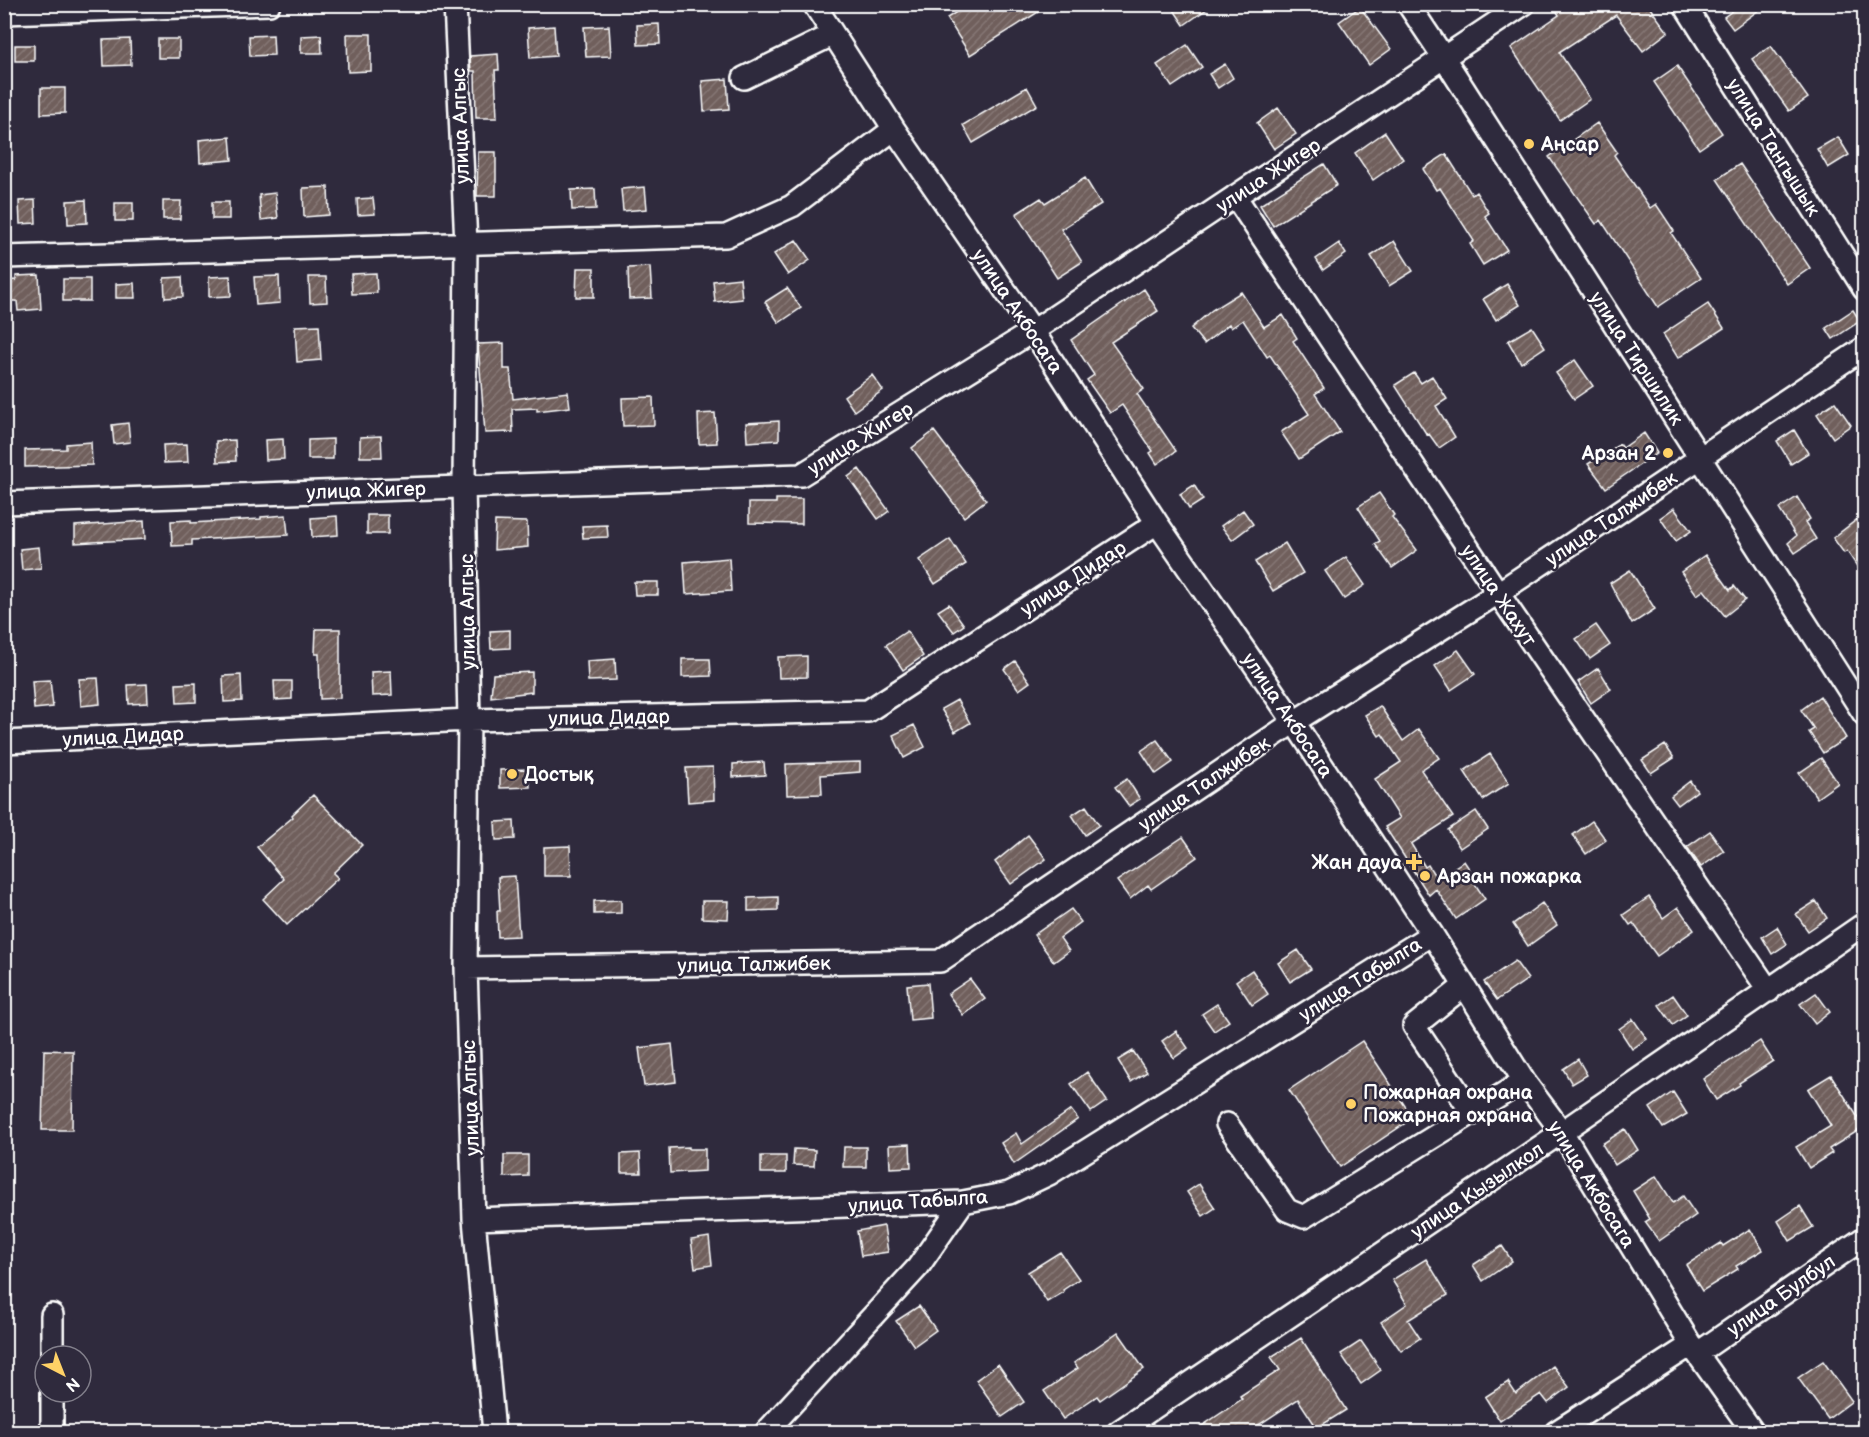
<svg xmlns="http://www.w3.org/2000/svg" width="1869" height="1437" font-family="'Balsamiq Sans',sans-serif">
<defs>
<pattern id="building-hatch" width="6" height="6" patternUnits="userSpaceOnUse" patternTransform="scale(1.5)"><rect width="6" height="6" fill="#6f5f5c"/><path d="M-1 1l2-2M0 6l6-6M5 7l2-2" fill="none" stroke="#857774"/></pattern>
</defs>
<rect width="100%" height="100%" fill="#2f2a3d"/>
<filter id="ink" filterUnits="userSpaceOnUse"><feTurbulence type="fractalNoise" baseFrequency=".0167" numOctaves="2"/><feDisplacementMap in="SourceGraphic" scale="12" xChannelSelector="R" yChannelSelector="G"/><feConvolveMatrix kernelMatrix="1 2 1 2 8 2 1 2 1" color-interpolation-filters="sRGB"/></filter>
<g filter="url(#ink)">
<path fill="url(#building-hatch)" stroke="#fff" stroke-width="1.5" d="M969,4h82l-81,51 -23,-37z
M1170,4h44l-30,21z
M1565,4h82l21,28 -25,19 -27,-36 -57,37 31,47 -30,21 -49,-72 48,-33 -3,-5z
M1742,4h25l-34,25 -9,-12z
M1360,7l31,42 -22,16 -30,-43z
M659,24l1,20 -22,1 -1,-20z
M554,26l2,30 -26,2 -2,-30z
M609,26l2,30 -25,1 -2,-30z
M347,34h24v37l-23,1z
M273,35l1,20 -24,1 -1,-20z
M321,35l1,18h-21v-17z
M130,39l1,26 -27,1 -1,-26z
M158,39h21v19h-21z
M15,45h19v16h-19z
M1187,45l15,22 -30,20 -15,-22z
M1771,46l37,52 -19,13 -37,-52z
M498,54l1,16h-4l2,48h-21l-1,-47h-4l-1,-15z
M1225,64l8,14 -15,10 -9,-14z
M1677,66l45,67 -23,16 -45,-67z
M727,79l2,30 -25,2 -2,-30z
M1027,87l10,18 -64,38 -10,-18z
M41,88h24v25l-24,1z
M1278,108l18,26 -22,15 -17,-26z
M1597,123l20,29 -3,3 36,53 6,-4 18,27 -3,2 30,45 -43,29 -57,-87 -5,4 -47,-67z
M1385,132l18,27 -30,21 -18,-27z
M230,137l2,23 -32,3 -1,-23z
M1838,137l11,18 -21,13 -11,-19z
M478,152h18v44h-19z
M1446,154l26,41 4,-3 13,21 -4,3 22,34 -24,15 -13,-21 4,-3 -34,-53 -4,2 -13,-21z
M1324,164l13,21 -64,41 -13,-21z
M1740,164l70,104 -23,16 -70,-105z
M1085,178l16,26 -40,25 21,33 -25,16 -41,-64 25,-16 4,5z
M328,187l1,28 -25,2 -1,-29z
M645,187l2,22 -24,2 -2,-22z
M595,189l1,20 -24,1 -1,-20z
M275,193l3,25 -17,2 -2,-25z
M373,198l2,16 -17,1 -1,-16z
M35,200l1,23 -16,1 -1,-23z
M86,200l1,23 -19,1 -1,-23z
M163,201h18l-1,18h-17z
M212,202h17v17h-17z
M115,203h18v18h-18z
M796,240l14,20 -22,15 -14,-21z
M1394,241l19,30 -24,15 -18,-30z
M1339,243l7,11 -23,16 -7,-11z
M650,267l2,31 -23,1 -1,-31z
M577,268h17v29h-18z
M376,273l1,20 -25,1 -1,-20z
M39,275l2,34 -23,2 -1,-10h-13v-20l12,-1v-4z
M230,276l1,20 -22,1v-20z
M279,276l1,27 -24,2 -2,-28z
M182,277l1,20 -18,1 -1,-20z
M309,277h17l1,25 -17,1z
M740,278l2,21 -27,3 -2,-21z
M63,279h27v22h-27z
M134,283l1,15h-19v-14z
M1507,284l13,21 -24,15 -13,-21z
M787,288l14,20 -22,15 -14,-21z
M1144,289l14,22 -47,31 33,47 -7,5 39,57 -19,13 -7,-11 3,-2 -31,-46 -12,8 -23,-33 7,-5 -23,-35z
M1241,292l23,35 19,-12 14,23 -4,3 31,47 -9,6 25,38 -41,27 -18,-27 28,-18 -39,-59 -3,2 -24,-37 -12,8 -2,-4 -25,20 -13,-16 21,-18z
M1708,304l16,24 -46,30 -15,-24z
M1853,310l7,11 -27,18 -7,-11z
M319,325l2,35 -24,2 -2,-36z
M1532,327l13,20 -24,16 -13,-22z
M504,343v26h6l3,30 55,-7 2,15 -33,4v-3l-25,1 1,23 -28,1 -7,-89z
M1575,360l18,26 -19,13 -18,-26z
M1414,373l7,10 11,-7 15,23 -11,7 19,31 -16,11 -10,-14 -2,1 -32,-50z
M872,375l11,15 -29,21 -10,-15z
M653,397l1,28 -31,1 -1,-28z
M1835,402l16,23 -18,13 -16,-24z
M715,413l2,30 -18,1 -1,-30z
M779,421v19l-32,2 -1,-19z
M128,423l2,19 -16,2 -2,-19z
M1794,430l14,23 -17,11 -14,-23z
M934,431l52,69 -22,17 -52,-69z
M1644,433l13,20 -51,35 -18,-24 32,-20 3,4z
M381,436l1,21h-22v-20z
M283,439l1,20 -18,1 -1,-20z
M333,439v20h-25v-19z
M235,440l1,21 -19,1 -1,-21z
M91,442l1,23 -67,2v-17l41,-1v-5z
M187,444l1,18 -24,1 -1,-18z
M859,469l30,42 -11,8 -30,-42z
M1194,485l9,15 -14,9 -9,-15z
M1379,493l15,22 -2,2 25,33 -25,18 -17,-24 5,-3 -22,-34z
M1797,497l13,22 -5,3 11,17 -21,14 -7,-10 8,-7 -17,-27z
M776,499h26v25l-53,-1v-20h27z
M1674,508l17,23 -15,10 -16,-23z
M1243,510l10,14 -21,16 -11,-14z
M1864,514v63l-17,-26 -3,2 -11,-15z
M286,515l2,20 -96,5v5l-20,1 -1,-25 20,-1v3l70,-4v-2z
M367,515h21v19h-21z
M337,516l1,19 -26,2 -1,-19z
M144,521l1,18 -70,4v-17z
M495,521l32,1 1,25 -34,3z
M607,525l1,12 -25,1 -1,-12z
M950,539l16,25 -31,20 -16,-24z
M1285,543l18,30 -30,18 -18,-29z
M39,547l2,21 -19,2 -2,-21z
M1705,555l25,35 4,-4 11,14 -20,16 -21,-26 -7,5 -16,-23z
M1346,557l19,28 -21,14 -19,-28z
M729,558l2,33 -45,3 -2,-32z
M1630,570l25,39 -23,15 -22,-41z
M634,582h24v13h-23z
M949,604l15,21 -10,7 -16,-21z
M1596,625l14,20 -20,14 -14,-20z
M316,629h24v69l-20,1 -1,-45h-4z
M510,630v18l-19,1 -1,-18z
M907,631l16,25 -20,14 -17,-25z
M1458,650l17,24 -24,16 -16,-24z
M807,656v21l-28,1 -1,-21z
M615,659l1,21 -28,1 -1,-20z
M682,659h28l1,17 -29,1z
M1015,661l15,21 -11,8 -15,-21z
M1598,668l13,21 -20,14 -13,-21z
M391,671l1,24 -20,1 -1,-24z
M532,672v20l-41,5 2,-23z
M241,675l1,26 -18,1 -1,-26z
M98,678l2,26 -19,2 -2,-27z
M50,680l3,27 -19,2 -2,-28z
M274,681h18v18l-17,1z
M196,683v19l-19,1 -1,-19z
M147,684l1,19 -19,1 -1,-19z
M1820,696l26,42 -23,15 -14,-21 5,-3 -13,-19z
M957,700l13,23 -15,9 -14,-23z
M1380,706l23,35 16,-12 20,29 -18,12 32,47 -42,27 14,23 3,-2 9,14 27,-18 8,12 -3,2 16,24 -29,20 -20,-30 -7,6 -44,-68 15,-9 -25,-39 26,-17 -19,-28 -3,2 -14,-21z
M914,725l11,22 -21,11 -11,-23z
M1157,740l16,22 -17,12 -15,-23z
M1665,745l9,13 -23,15 -9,-13z
M1490,754l19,29 -26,17 -19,-29z
M1821,758l17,25 -21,15 -18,-25z
M764,762l1,13 -32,2v-13z
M860,762v10l-39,3 1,19 -35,1 -1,-31z
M713,767l1,33 -26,2 -2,-34z
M529,769l1,18 -30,1v-18z
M1127,779l13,20 -11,7 -14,-19z
M1690,781l7,10 -19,14 -7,-9z
M313,795l49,50 -29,28 5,5 -51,47 -24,-26 21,-20 -27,-32 36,-30 -1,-2z
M1086,806l13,19 -14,10 -13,-20z
M1476,811l12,18 -28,19 -12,-18z
M514,821l1,18 -19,1 -1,-18z
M1592,821l14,19 -20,14 -13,-19z
M1710,831l14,20 -23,16 -14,-20z
M1028,835l18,24 -35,25 -16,-22z
M1183,837l14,20 -46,32 -3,-4 -18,14 -13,-18z
M570,846l1,30h-27v-29z
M515,876l4,60 -21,1 -1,-26h3l-2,-34z
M778,897v13l-30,1v-13z
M1649,897l14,21 15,-11 16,23 -37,26 -24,-33 -3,2 -7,-10z
M621,900v13l-27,1v-13z
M702,901h27l-1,18 -26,-1z
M1816,901l11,17 -19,13 -12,-17z
M1542,903l15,22 -29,21 -15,-22z
M1071,909l10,13 -21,16 9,13 -15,11 -20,-27z
M1777,927l10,17 -15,10 -10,-17z
M1298,950l13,19 -21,13 -12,-19z
M1515,961l13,18 -31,21 -13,-18z
M1252,970l16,24 -16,11 -16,-24z
M970,979l15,20 -22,16 -15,-21z
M928,983l3,35 -21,2 -3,-35z
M1816,993l14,19 -15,12 -15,-20z
M1673,995l14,20 -14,10 -14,-20z
M1217,1004l12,17 -15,10 -12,-17z
M1633,1019l14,20 -15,10 -13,-20z
M1176,1031l12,17 -14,10 -12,-17z
M1362,1041l51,77 -73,49 -51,-77z
M1760,1041l13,20 -34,22 1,2 -24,15 -13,-21z
M672,1044l4,38 -32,4 -5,-38z
M44,1050l29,1 -1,79h-30z
M1133,1051l14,21 -16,10 -13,-22z
M1578,1059l9,16 -15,9 -9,-15z
M1087,1072l20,29 -16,11 -20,-28z
M1831,1075l33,52 -35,22 3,4 -23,15 -13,-21 35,-21 -23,-37z
M1673,1092l14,22 -24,14 -13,-20z
M1071,1110l7,9 -64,45 -13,-21 15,-10 6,11z
M1625,1129l13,21 -23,15 -13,-21z
M910,1144l1,23 -21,1 -1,-23z
M689,1147v2h16v22l-35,2 -1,-25z
M844,1147h22v20h-23z
M794,1149l21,1 -1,16 -21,-1z
M640,1153l1,20h-20v-19z
M504,1155h24v21l-24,1z
M761,1156h25v17h-25z
M1656,1176l17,27 10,-7 13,19 -37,26 -14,-19 5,-3 -17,-28z
M1199,1184l16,24 -12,8 -16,-24z
M1800,1206l13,21 -23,14 -12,-20z
M884,1226l4,26 -27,4 -4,-25z
M1750,1229l13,21 -27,16 2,3 -36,22 -16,-26 35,-22 2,3z
M709,1237l3,28 -17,3 -4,-28z
M1502,1246l10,15 -29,20 -10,-16z
M1060,1252l19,27 -16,11 1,2 -17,10 -19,-30z
M1426,1259l22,36 -40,25 12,18 -19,13 -20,-29 26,-18 -15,-24z
M919,1306l17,24 -22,16 -18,-25z
M1118,1332l26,37 -44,31 -3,-4 -34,23 -19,-28 34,-23 -4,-5z
M1301,1338l45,72 -29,18 -19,-29 -50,33h-55l49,-33 -2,-3 40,-26 -9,-13z
M1361,1341l20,29 -20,14 -20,-30z
M1823,1361l29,40 -24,18 -30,-41z
M998,1364l26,38 -22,15 -26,-37z
M1553,1366l16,21 -21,16 -7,-9 -41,27 -15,-24 23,-15 8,12z"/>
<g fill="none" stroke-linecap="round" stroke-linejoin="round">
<g stroke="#fff" stroke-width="26">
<path id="minor" d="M455,4l11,240 -2,242 5,234 -3,248 8,251 20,213
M814,4l80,125 139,202 124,192 137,199 138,212 92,147 38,51 129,213 62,87
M1408,4l36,54 420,656
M1684,4l180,285
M4,13l265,-9
M744,78l88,-43
M1235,196l263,397 271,398
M4,257l722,-21 66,-30 102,-77
M4,503l797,-28 232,-144 491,-327
M4,742l465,-22 399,-9 289,-188
M466,968l474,-7 354,-239 204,-129 366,-245
M1464,986l-50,40 59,88
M1227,1124l60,86 17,7 220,-136
M474,1219l489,-17 46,-9 40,-19 383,-240
M52,1315v41
M1698,1353l166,-115
M52,1392v40
M766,1432l152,-165 45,-65
M1118,1432l444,-300 302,-208
M1556,1432l135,-87"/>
</g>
<use href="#minor" stroke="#2f2a3d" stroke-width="21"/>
</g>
</g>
<g fill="#ffd166" stroke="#2f2a3d" stroke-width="2">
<circle cx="1529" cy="144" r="6"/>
<circle cx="1668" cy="453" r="6"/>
<circle cx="512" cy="774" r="6"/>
<path d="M1411 853h6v6h6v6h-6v6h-6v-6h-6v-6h6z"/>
<circle cx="1425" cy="876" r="6"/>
<circle cx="1351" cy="1104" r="6"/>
</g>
<g text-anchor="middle" stroke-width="5" stroke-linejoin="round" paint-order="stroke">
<g font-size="20" fill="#fff" stroke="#2f2a3d">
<text transform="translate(460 126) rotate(-92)" y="7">улица Алгыс</text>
<text transform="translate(1774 147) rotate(58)" y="7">улица Тангышык</text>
<text transform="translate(1268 175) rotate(-33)" y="7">улица Жигер</text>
<text transform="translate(1018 311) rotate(56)" y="7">улица Акбосага</text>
<text transform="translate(1637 358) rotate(57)" y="7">улица Тиршилик</text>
<text transform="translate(860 438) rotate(-32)" y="7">улица Жигер</text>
<text transform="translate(366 490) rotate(-2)" y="7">улица Жигер</text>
<text transform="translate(1611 518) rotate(-34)" y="7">улица Талжибек</text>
<text transform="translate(1073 578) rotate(-33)" y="7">улица Дидар</text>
<text transform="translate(1499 595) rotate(56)" y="7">улица Жахут</text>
<text transform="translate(467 612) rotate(-91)" y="7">улица Алгыс</text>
<text transform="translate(1288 715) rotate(56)" y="7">улица Акбосага</text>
<text transform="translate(609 717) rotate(-1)" y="7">улица Дидар</text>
<text transform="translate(123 736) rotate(-3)" y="7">улица Дидар</text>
<text transform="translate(1204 783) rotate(-34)" y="7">улица Талжибек</text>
<text transform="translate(754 964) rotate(-1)" y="7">улица Талжибек</text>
<text transform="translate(1360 979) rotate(-32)" y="7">улица Табылга</text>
<text transform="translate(470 1098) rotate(-92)" y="7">улица Алгыс</text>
<text transform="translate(1592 1184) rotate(58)" y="7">улица Акбосага</text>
<text transform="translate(1477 1190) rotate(-34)" y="7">улица Кызылкол</text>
<text transform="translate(918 1201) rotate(-4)" y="7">улица Табылга</text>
<text transform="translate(1781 1295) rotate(-35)" y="7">улица Булбул</text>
</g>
<g font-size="20" font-weight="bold" fill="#fff" stroke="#2f2a3d" text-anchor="start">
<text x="1541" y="151">Аңсар</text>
<text x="1656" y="460" text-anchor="end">Арзан 2</text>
<text x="524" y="781">Достық</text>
<text x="1402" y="869" text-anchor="end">Жан дауа</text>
<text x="1437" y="883">Арзан пожарка</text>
<text x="1363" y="1099">Пожарная охрана<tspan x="1363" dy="23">Пожарная охрана</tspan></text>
</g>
</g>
<rect width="1869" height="1437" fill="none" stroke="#2f2a3d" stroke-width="24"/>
<rect x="12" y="12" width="1845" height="1413" fill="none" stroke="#fff" stroke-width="2" filter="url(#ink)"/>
<g transform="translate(63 1374) rotate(138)"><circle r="28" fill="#2f2a3d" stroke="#827f8b" stroke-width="1.5"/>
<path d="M0-4.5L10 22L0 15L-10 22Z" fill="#ffd166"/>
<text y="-9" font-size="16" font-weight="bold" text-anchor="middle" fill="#ffffff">N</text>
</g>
</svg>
